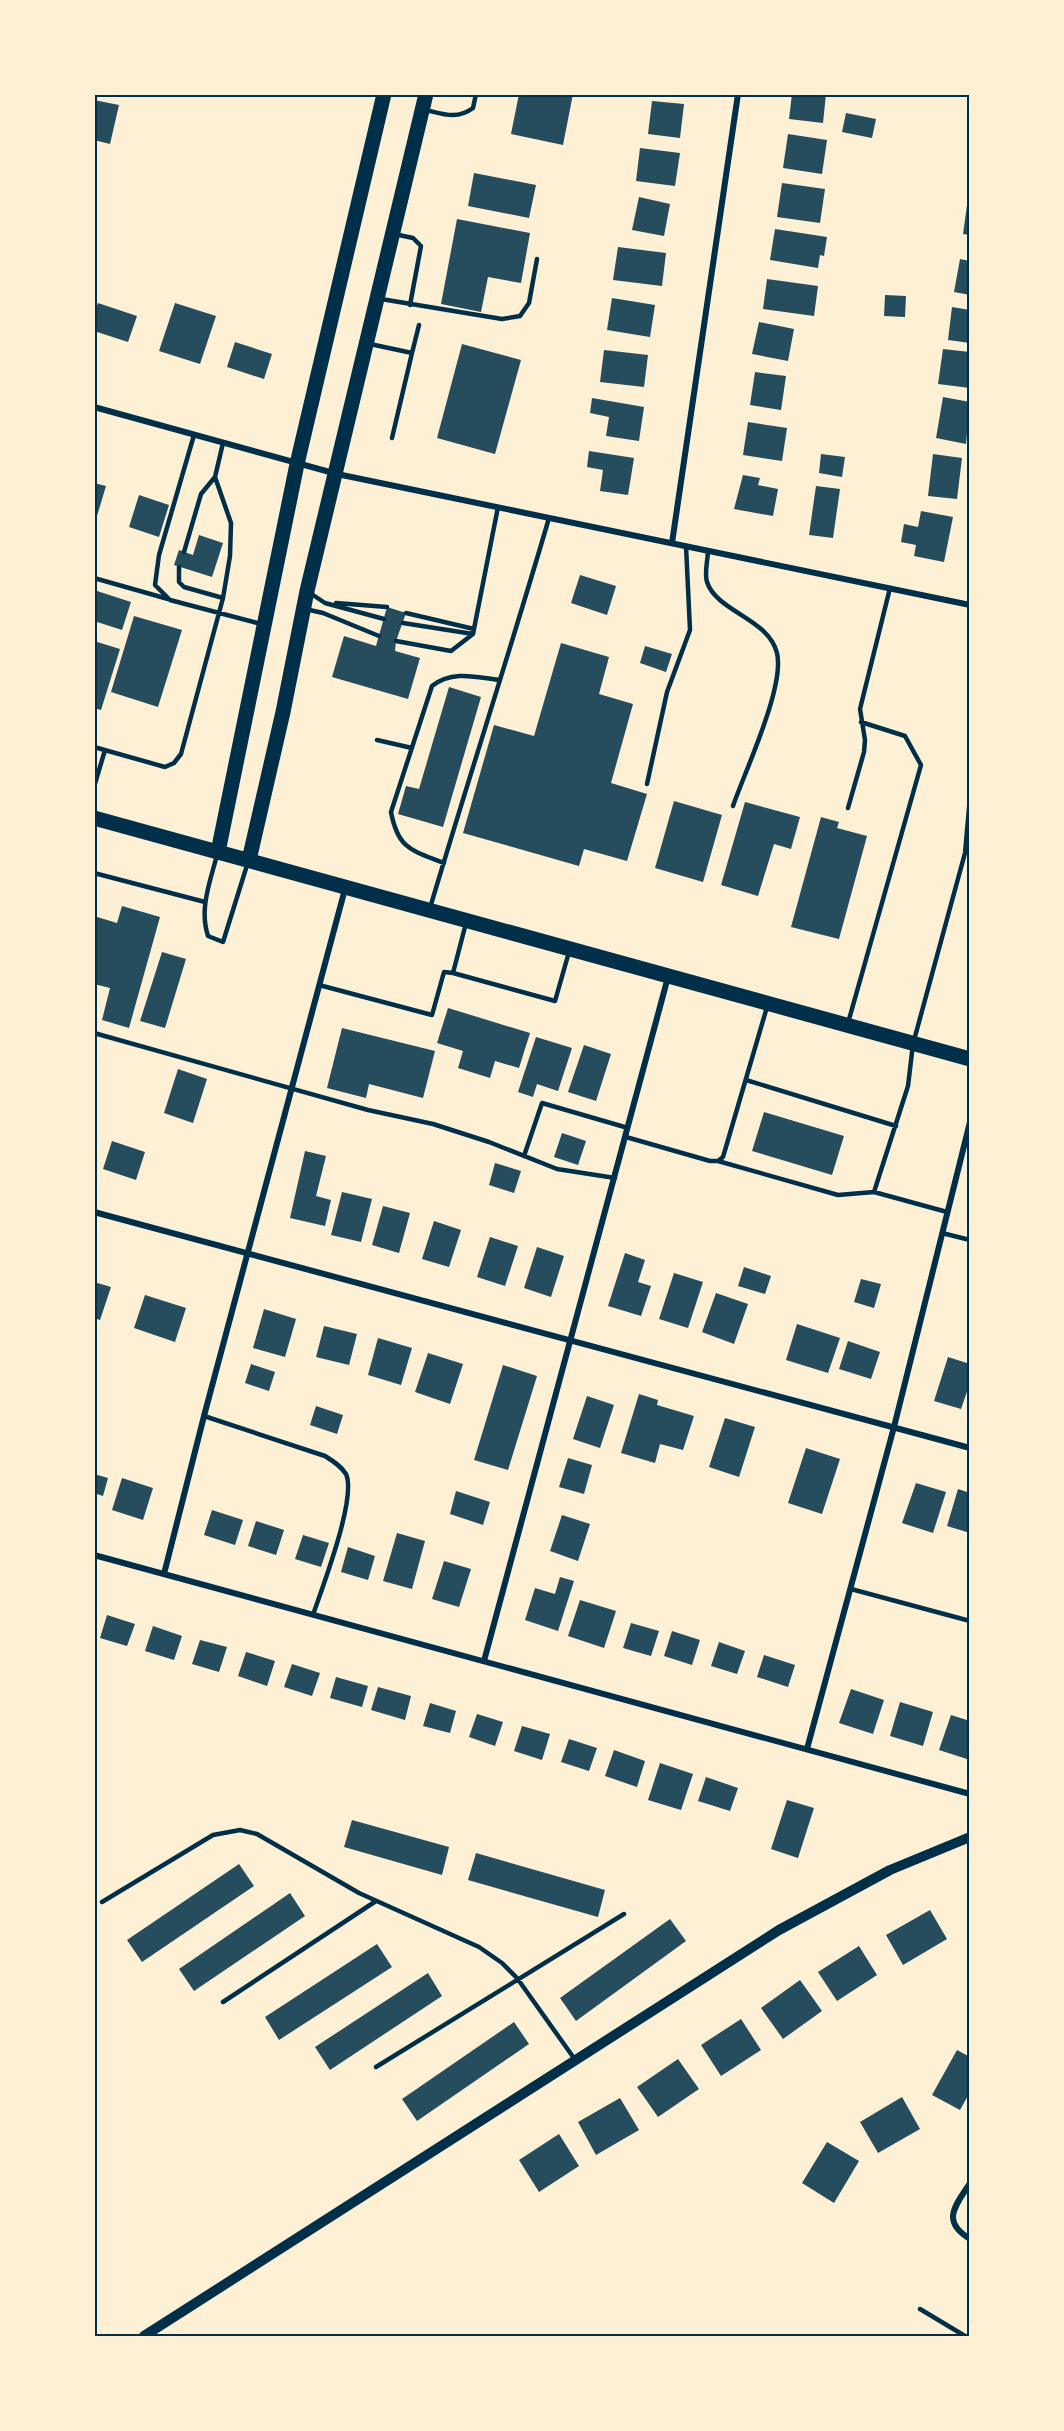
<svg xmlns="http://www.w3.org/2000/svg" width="1064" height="2431" font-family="Overpass,sans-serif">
<rect width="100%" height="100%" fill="#fdf0d5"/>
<path fill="#264d5e" d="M519,94h54l-10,51 -52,-11z
M792,94h34l-3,29 -34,-4z
M94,100l25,5 -9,39 -16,-4z
M652,101l32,3 -4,34 -32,-4z
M846,113l30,6 -4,19 -30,-6z
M788,134l39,6 -5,34 -39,-6z
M640,148l40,5 -5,33 -39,-5z
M474,173l62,12 -7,33 -61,-12z
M782,183l43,6 -5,34 -43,-6z
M639,197l31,7 -6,32 -32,-6z
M968,198h2v37l-7,-1z
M457,219l73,14 -9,50 -33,-6 -7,35 -40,-8z
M775,229l52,8 -3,19 -4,-1 -2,13 -48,-8z
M618,247l48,6 -4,33 -49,-6z
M960,259l10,2v34l-16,-3z
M767,279l51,7 -4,30 -51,-7z
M885,295l21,1 -1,21 -21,-1z
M612,298l43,7 -5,32 -43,-7z
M98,303l39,13 -9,26 -34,-11v-17z
M175,303l41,13 -16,48 -41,-13z
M952,307l18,3v33l-22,-3z
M759,322l35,7 -6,32 -36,-7z
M235,342l37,12 -8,25 -37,-12z
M462,344l59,16 -26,94 -58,-16z
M943,349l27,3v36l-32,-4z
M604,350l44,5 -4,32 -44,-5z
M755,372l31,4 -5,34 -31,-5z
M943,397l27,5 -4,42 -30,-6z
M592,398l52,9 -5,34 -33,-5 3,-19 -19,-4z
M748,422l39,6 -5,33 -39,-6z
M589,451l45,7 -6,37 -28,-4 3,-21 -16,-3z
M821,454l24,3 -3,20 -23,-4z
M933,454l29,4 -5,41 -29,-3z
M743,475l17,3 -2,7 20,4 -5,27 -39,-7z
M94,483l12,3 -9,30 -3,-1z
M816,486l24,3 -7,49 -24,-3z
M139,495l30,10 -10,32 -30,-10z
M921,511l32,6 -9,45 -30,-6 2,-11 -15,-3 3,-18 14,3z
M199,535l24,8 -11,34 -38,-12 5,-15 14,5z
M580,575l36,11 -9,29 -36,-12z
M94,590l37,12 -9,28 -28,-9z
M387,607l19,6 -10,28 -1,10 25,7 -12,41 -76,-22 12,-41 32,10z
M134,616l48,14 -24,77 -47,-15z
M94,641l26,8 -19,61 -7,-2z
M561,643l48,14 -10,37 34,10 -22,79 36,11 -20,67 -43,-12 -5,17 -116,-33 31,-108 40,11z
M645,646l27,8 -6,18 -26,-9z
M449,687l32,10 -38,130 -45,-13 8,-28 13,3z
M674,801l48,14 -19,67 -48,-14z
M745,802l55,15 -9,32 -17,-5 -16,52 -37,-11z
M821,817l18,5 -2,6 30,8 -28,103 -48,-12z
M122,906l38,11 -31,111 -27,-8 8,-32 -16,-4v-68l23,7z
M162,952l24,7 -21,69 -25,-7z
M448,1008l82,25 -11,35 -24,-7 -5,17 -32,-10 5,-17 -26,-8z
M342,1028l93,23 -12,47 -54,-14 -3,14 -39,-10z
M536,1037l36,11 -14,43 -21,-7 -4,13 -15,-5z
M584,1045l27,9 -15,47 -28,-9z
M178,1069l29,10 -14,44 -29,-10z
M764,1112l80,24 -12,39 -80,-24z
M562,1133l24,8 -8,24 -24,-8z
M112,1141l33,11 -9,28 -33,-11z
M305,1151l21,5 -10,40 15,4 -6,26 -35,-8z
M495,1163l26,8 -7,22 -25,-8z
M342,1192l30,7 -11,43 -30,-7z
M383,1206l27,7 -11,40 -27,-8z
M434,1221l27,9 -12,37 -27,-8z
M490,1237l28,9 -13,40 -28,-9z
M537,1247l27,9 -13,41 -27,-9z
M625,1253l20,7 -7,22 13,4 -10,30 -33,-10z
M744,1267l27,9 -6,18 -27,-8z
M674,1273l29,9 -15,46 -29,-9z
M861,1279l20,5 -7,24 -20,-6z
M94,1282l17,5 -11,33 -6,-2z
M716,1293l32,11 -14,40 -32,-12z
M145,1295l41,13 -11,34 -41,-14z
M264,1309l32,10 -11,38 -32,-9z
M797,1324l43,14 -12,35 -42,-13z
M324,1326l33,8 -8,31 -33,-8z
M378,1338l34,10 -11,37 -33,-10z
M848,1341l32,11 -9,27 -32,-10z
M428,1353l35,11 -13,40 -35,-12z
M948,1357l22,7v19l-9,26 -27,-8z
M251,1364l24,8 -6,19 -24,-8z
M503,1365l34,11 -29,94 -34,-10z
M639,1394l19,6 -1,5 37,11 -11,34 -23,-6 -5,19 -34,-10z
M587,1396l27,9 -14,43 -27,-9z
M316,1406l27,9 -6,19 -27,-9z
M725,1418l30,9 -16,50 -30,-10z
M806,1448l34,11 -18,55 -34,-11z
M568,1458l24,7 -8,29 -25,-7z
M94,1474l14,4 -5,18 -9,-3z
M122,1478l31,10 -10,32 -31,-10z
M916,1483l30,9 -13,41 -31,-10z
M958,1489l12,4v40l-23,-7z
M456,1491l34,11 -7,23 -33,-11z
M212,1510l31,10 -8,25 -31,-10z
M562,1515l28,9 -12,37 -28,-10z
M256,1521l28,9 -8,25 -28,-9z
M397,1533l28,8 -13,48 -29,-8z
M303,1535l26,8 -8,24 -26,-8z
M348,1547l27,9 -7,24 -27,-8z
M444,1561l27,8 -12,38 -27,-8z
M560,1577l14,4 -16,50 -33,-11 10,-32 20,6z
M580,1600l36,11 -12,37 -36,-12z
M107,1615l28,9 -8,22 -27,-8z
M631,1623l28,8 -8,25 -28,-8z
M153,1626l29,10 -8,24 -29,-9z
M672,1631l28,9 -8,25 -28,-9z
M200,1640l27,7 -8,25 -27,-8z
M719,1642l26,9 -8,23 -26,-8z
M246,1652l29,9 -8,25 -29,-10z
M764,1655l31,10 -7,22 -31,-10z
M292,1664l28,9 -8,23 -28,-9z
M336,1677l32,9 -6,21 -32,-9z
M378,1687l33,9 -6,24 -34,-10z
M851,1689l33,11 -11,34 -34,-11z
M900,1702l33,10 -10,34 -33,-10z
M430,1703l26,8 -6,22 -27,-7z
M477,1714l26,8 -8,24 -26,-9z
M951,1715l19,6v39l-31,-10z
M522,1726l28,8 -8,26 -28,-9z
M569,1739l28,9 -8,23 -28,-9z
M614,1750l31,11 -8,26 -32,-11z
M660,1763l33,11 -12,36 -33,-10z
M706,1777l32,11 -8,23 -32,-10z
M787,1800l27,8 -16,50 -27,-9z
M352,1820l97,27 -7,28 -98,-28z
M476,1853l129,37 -7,27 -130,-37z
M239,1864l15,22 -112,76 -15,-22z
M290,1893l15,23 -111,75 -15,-22z
M930,1910l17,29 -44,26 -17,-30z
M670,1919l16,22 -110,80 -16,-23z
M377,1944l15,23 -113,73 -14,-23z
M859,1946l18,29 -40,26 -19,-29z
M428,1973l14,23 -112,74 -15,-23z
M800,1980l22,31 -39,28 -22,-31z
M741,2019l20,31 -40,26 -20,-31z
M514,2022l15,22 -112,77 -15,-22z
M957,2050l13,7v35l-10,18 -28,-15z
M678,2059l21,30 -41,28 -21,-30z
M902,2097l18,32 -42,24 -18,-31z
M620,2098l19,32 -43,25 -18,-33z
M559,2134l20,32 -40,26 -20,-32z
M827,2142l32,19 -25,42 -32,-20z"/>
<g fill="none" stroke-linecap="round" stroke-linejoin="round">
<path stroke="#003049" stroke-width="4.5" d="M426,110c17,4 31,10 47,-2l3,-14
M394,234l19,4 8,8 -11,59
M381,299l121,20 18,-3 9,-13 8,-44
M370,344l42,9 -20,85
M412,353l7,-28
M194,435l-35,120 -4,30 15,15 91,24
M708,550c0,10 -4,23 -1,32 10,30 61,36 70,71 8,34 -32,118 -44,153
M184,552l17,-58 14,-17
M179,567v15l5,5 39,11
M94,578l74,21
M310,593l15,10 59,16
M336,603l51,4
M305,609l18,4 56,23
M406,613l68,16
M403,623l70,11
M396,641l55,10 22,-17 25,-127
M377,740l35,8
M94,747l71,20 9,-4 7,-9 42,-156 7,-42 1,-33 -16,-46 8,-34
M647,784l20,-92 23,-62 -4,-84
M94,787l11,-37
M848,808l16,-56 1,-12 -5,-31 30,-121
M217,855c-7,27 -18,54 -9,81l15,6 25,-80
M444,863c-33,-13 -46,-14 -53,-51l41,-126c20,-16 44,-9 68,-6
M94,873l111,29
M430,908c39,-131 81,-260 119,-390
M466,923l-13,50 102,28 14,-49
M319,985l113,30 12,-43 9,1
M848,1023l73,-258 -16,-29 -44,-14
M94,1033l274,77 65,14 56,18 68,27 58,9
M746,1080l150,46
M626,1137l84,24h8l5,-4 44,-150
M524,1156l18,-53 86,25
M718,1161l120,34 36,-3 73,20
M874,1192l34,-106 5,-42 52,-191 5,-56
M942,1233l28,7
M204,1416l121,40c8,5 16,10 21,18 11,24 -24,114 -33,141
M851,1589l119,32
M102,1902l111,-67 27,-5 17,4 102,59 120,54 23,16 15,15 59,83
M223,2002l153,-101
M376,2067l248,-153
M920,2309l45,27"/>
<path stroke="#003049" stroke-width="6" d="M94,407l243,67 633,131
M672,543l66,-449
M94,1212l876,236
M94,1555l876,239
M164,1574l40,-158 141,-527
M484,1661l184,-684
M807,1749l87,-322 76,-305
M970,2183c-14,22 -30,38 0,56"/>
<path stroke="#003049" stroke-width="10" d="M144,2336l635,-406 111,-60 80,-33"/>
<path stroke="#003049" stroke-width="15" d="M94,818l876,241
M218,852l79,-388 87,-370
M249,860l34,-148 24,-121 119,-497"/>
</g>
<rect width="1064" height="2431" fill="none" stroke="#fdf0d5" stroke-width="192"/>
<rect x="96" y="96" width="872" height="2239" fill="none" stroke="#003049" stroke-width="2"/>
</svg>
